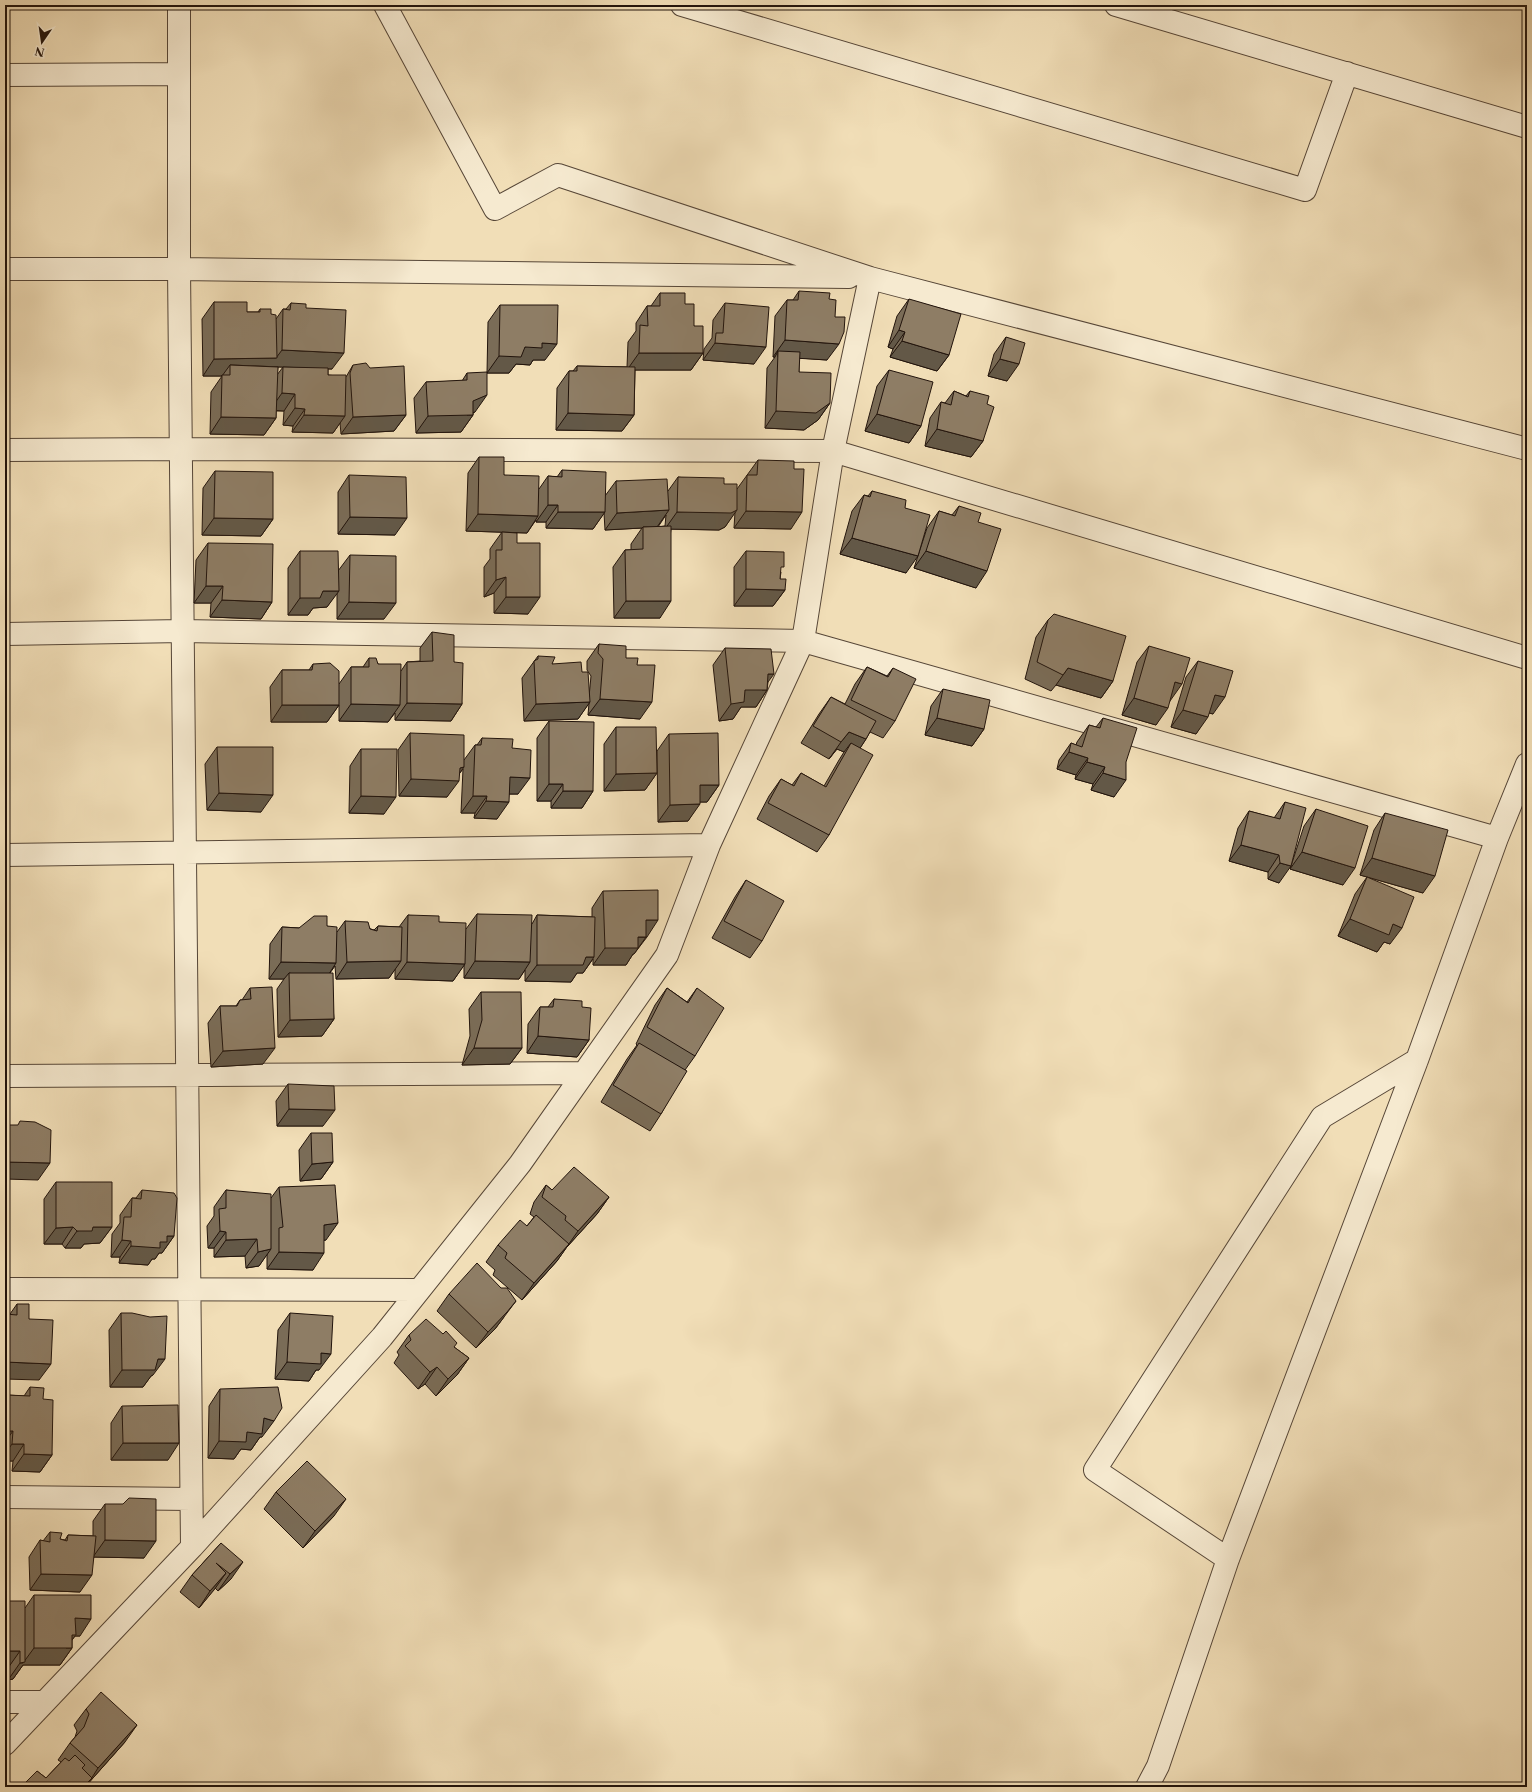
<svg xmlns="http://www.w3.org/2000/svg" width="1532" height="1792" font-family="'Libre Caslon Text',serif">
<rect width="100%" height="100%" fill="#f1deb7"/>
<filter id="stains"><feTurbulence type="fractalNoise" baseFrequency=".005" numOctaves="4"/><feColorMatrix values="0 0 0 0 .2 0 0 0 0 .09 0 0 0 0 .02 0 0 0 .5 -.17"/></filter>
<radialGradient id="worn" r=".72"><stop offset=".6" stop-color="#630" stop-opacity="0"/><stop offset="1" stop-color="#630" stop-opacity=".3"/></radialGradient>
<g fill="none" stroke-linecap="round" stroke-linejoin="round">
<g stroke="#564637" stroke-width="24">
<path id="minor" d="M179,5v264l13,1278
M385,5l110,204 63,-34 312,103 657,171
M682,5l623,185 42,-117
M1116,5l411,122
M5,75l174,-1
M5,269h174l670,8
M5,450l176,-1 652,2 694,207
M5,634l177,-3 621,10 694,197
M5,855l704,-10 94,-204 30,-190 37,-173
M5,1076l579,-3
M5,1289l414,1
M5,1497l186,2
M1228,1559l-133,-89 227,-353 95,-57
M5,1702h38
M5,1744l187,-197 190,-210 138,-173 147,-209 42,-110
M1147,1787l11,-21 70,-207 189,-499 80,-222 30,-74"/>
</g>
<use href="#minor" stroke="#f6ead0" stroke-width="22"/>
</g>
<path fill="#7a6c57" stroke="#22140c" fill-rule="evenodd" d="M799,291l28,69 -28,-2v14l31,31 -12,17 -14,10 -39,-2 2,-60 8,-11h-2l2,-41 12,-16h6z
M660,293l25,11 9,22 9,27 -12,17h-56l-1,45 -12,16 -66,-1 1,-42 12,-17h4l4,-5 50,1 1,-25 8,-11v-8l11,-17h4z
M909,299l40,56 -12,16 -47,-14 3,-8 -5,-2 9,-31z
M214,302l33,10h11l2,-3 11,5 5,5 7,-10h3l5,-6 15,5 26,61h-4v6l18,2 7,-12 53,50 -12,16 -53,3 -1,-11 -7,10 -41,-1 1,-6 -10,-1 1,-14h-8v7l-12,17 -54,-1 1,-42 11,-16h-19l-1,-57zM278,367h5l-6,8z
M725,303l29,61 -51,-4 1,-11 8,-11 1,-18z
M500,305l45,55h-12l-3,5 -14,-1 -7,9h-22l1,-51z
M1006,337l1,44 -19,-5 6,-22z
M889,370l32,56 -12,17 -44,-12 12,-45z
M467,373l8,39 -2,1v2l-12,17 -45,1 -2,-35 12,-16 36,-1z
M954,391l12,5 4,-5 17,13 -4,37 -12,16 -46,-11 5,-28 11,-16 4,1z
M479,457l25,18 35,14 9,-13 9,1 5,-7 43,26 11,-15 52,10 10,-14 46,7 13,5 21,-29 33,69 -57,-1 1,-16 -10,15 -6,3 -48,-1 -11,89h-46l-1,-51 12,-17h6v-6l11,-16 -37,2 -1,-17 -11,16 -47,-1v-6h-10v-2l-9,13 -61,-2 2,-58zM666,515l-1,11 -7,1z
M215,471l58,48 -12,17 -59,-1 1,-47z
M349,475l46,60 -57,-1v-42z
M872,491l33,17 1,65 -66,-19 12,-43 12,-16 4,1z
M959,506l19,16 -2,66 -62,-20 13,-40 12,-17 13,4z
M502,532l15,11 11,71 -34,-1v-20l-10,4v-30l6,-8v-10z
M208,543l64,59 -11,17 -51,-2 1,-14h-17l2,-43z
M300,551l38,20 12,-16 34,64h-47v-27l-10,15 -14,1 -5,7h-20v-47z
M746,551l35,21 -1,7 5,11 -12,16h-39v-39z
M1048,620l65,61 -12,17 -45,-13 -5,6 -26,-12 11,-42z
M432,632l22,30 8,42 -11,17 -56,-1v-7l-7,9 -49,-1v-16l-12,17h-56l-1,-35 12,-17h27l4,-6 26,20 12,-17h12l6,-9 9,6 23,7 6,-9 13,-1v-13z
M599,644l38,21 3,54 -52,-4 1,-12 -11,16 -54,2 -2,-43 16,-22 14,8 30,8 7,25 2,-21 -4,-6v-9z
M1149,646l21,55 -14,24 -34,-10 15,-53z
M725,648l43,34 -1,8 -11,17h-15l-8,12 -14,2 -6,-56z
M1198,661l15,53 -4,-1 -13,21 -25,-7 15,-50z
M867,667l20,9 6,-8 2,53 -12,17 -13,-6 -4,7 -6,9 -31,87 -12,17 -60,-33 12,-23 12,-17 11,6 9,-12 23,13 15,-26 5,-8 -7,-3 -8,10 -28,-16 18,-29 12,-17 14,7 10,-20z
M943,689l41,40 -12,17 -47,-11 6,-29z
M1103,718l11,79 -23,-7 2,-6 -18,-5 1,-4 -19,-6 2,-9 12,-17 5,2 1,-3 12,-17 7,2z
M549,721l44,70 -11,17h-31v-7h-14v-63z
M616,727l41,46 -12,17 -41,1v-47z
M410,733l54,27 11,-15h2l5,-7 30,10 6,46h-9l-12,25 -23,-1 1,-5h-14l2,-44 -4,5 -12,23 -48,-1 -1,-46z
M669,734l50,51 -12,17h-7l-12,19 -30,1 -1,-71z
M217,747l44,65 -54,-2 -2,-46z
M361,749l23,65 -35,-1 1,-47z
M1285,802l-6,81 -11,-4v-7l-39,-11 9,-33 11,-17 25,7z
M1316,809l27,76 -53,-16 14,-43z
M1385,813l38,80 -63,-18 14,-45z
M1367,877l23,67 -6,-2 -7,10 -39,-16 17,-42z
M746,880l16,61 -12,17 -38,-20 23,-41z
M603,891l44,46 -13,17h-1l-7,11h-33v-6l-10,14h-6l-6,9 -46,-1v-11l-6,9 -55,-1v-13l-11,16 -58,-2v-10l-6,9 -53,1 -1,-13 -5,7 4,46 -12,17 -44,1 -1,-48 7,-10h-15l1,-35 12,-17 17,1 28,-2 10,6 8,-11 29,9 4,-4 21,1 9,-12 31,7 27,7 11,-15 55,10 5,-9 55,2v-9z
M250,988l13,76 -52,3 -3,-44 12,-17h16l4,-6h2z
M667,988l20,14 10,-14 -2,68 -10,14 -24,44 -11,17 -49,-29 26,-43 10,-14 -1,-1 19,-39z
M481,992l41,56 -12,16 -48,1 8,-29 -1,-27z
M554,999l28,8 7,33 -12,17 -50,-4 1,-29 12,-17h8z
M288,1084l35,42h-46l-1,-25z
M311,1133l22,29 -12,17 -21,2 -1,-31z
M56,1182l56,45 -12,16 -16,1 -3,4h-16l-3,-4h-18v-45z
M546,1185l6,5 57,7 -12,17 -31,34 -9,13 -35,39 -29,-25 2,-5 -9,-8 12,-17 29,-19 7,-9 -4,-3 4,-12z
M279,1187l47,53h-2l-11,30 -46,-1v-15l-8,12 -13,2 -1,-12 -31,1v-9h-6l-1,-22 7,-10v-9l12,-17 45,8z
M142,1190l32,46 -12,17h-3l-4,6h-3l-4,6 -29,-2 1,-6h-9l1,-23 8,-11v-8l12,-17h4z
M449,1294l55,23 -9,12 -19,19 -39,-37z
M17,1304l12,15 10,61 -29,-66z
M121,1313l32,62 -2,1 -8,11h-33l-1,-57z
M290,1313l29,57h-3l-7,11 -34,-2 3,-49z
M409,1335l45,12 15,11 -12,17 -21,21 -11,-12 -7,5 -24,-26 5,-8 -2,-3z
M5,1385l2,10 17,1 6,-9 13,12 9,56 -12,17 -28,-1 1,-10h-8z
M220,1389l42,48h-2l-9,13 -10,-1 -7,10 -26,-1 1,-52z
M122,1406l46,54h-57v-37z
M276,1492l58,24 -31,32 -39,-39z
M105,1504l39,54 -50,-1 -14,35 -50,-2 -1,-33 11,-17 3,1 7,-9 10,7 5,1 3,-5 25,1v-15z
M221,1543l10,36 -13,12 -3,-3 -16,20 -19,-16 12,-17z
M34,1595l46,41h-5l-3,4v8l-12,17h-37l-10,14 -5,1v-12h-3v-67l20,7z
M86,1709l39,33 -40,45h-64l16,-16 9,7 15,-16 -3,-2 12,-17 5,-6 2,-6 -3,-6z"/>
<path fill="#635847" stroke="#22140c" d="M899,330l6,2 -12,17 -5,-2z
M785,340l54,4 -12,16 -49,-3v-6l-3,6h-2z
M902,341l47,14 -12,16 -47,-14z
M542,343l15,1 -12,16h-12l-3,5 -14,-1 -7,9h-22l12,-17 26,-9z
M715,343l51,4 -12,17 -51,-4z
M282,350l62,3 -12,16 -102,-4 -8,11v-1v1h-19l11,-17 62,-1z
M639,353h64l-12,17h-64z
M1000,359l19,5 -12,17 -19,-5z
M282,393l13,1 -11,17 -14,-1z
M487,395l-12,17 -8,3h6l-12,17 -45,1 12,-17z
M830,403l-12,17 -14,10 -39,-2 11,-17z
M295,408l10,1 -12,17 -10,-1z
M568,413l66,2 -12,16 -66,-1z
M877,414l44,12 -12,17 -44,-12z
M304,415l41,1 -12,17 -41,-1z
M406,415l-12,16 -53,3 12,-17z
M221,417l55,1 -12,17 -54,-1z
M937,429l46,12 -12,16 -46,-11z
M548,505h10l-12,17h-10z
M669,510l-12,17h-14l-1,1 -37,2 12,-17z
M737,510l-12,17 -6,3 -54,-1 12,-17z
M746,511l56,1 -11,17 -57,-1z
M558,512h47l-12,17 -47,-1z
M478,514l60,2 -11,17 -61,-2z
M350,517l57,1 -12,17 -57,-1z
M214,518l59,1 -12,17 -59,-1z
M852,538l66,18 -12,17 -66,-19z
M926,551l61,20 -11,17 -62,-20z
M506,577l-12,16 -10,4 12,-17z
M206,586h17l-12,17h-17z
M746,589l39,1 -12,16h-39z
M323,591h16l-12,16 -14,1 -5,7h-20l12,-17z
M506,597h34l-12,17 -34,-1z
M222,600l50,2 -11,17 -51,-2z
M626,601h45l-11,17h-46z
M349,602l47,1 -12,16h-47z
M1068,668l45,13 -12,17 -45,-13z
M768,674h6l-12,16h5l-11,17h-15l-8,12 -14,2 12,-17 14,-14z
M1175,682l7,2 -12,17 -7,-2z
M1215,695l10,2 -12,17 -10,-3z
M1134,698l34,10 -12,17 -34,-10z
M600,699l52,3 -12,17 -52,-4z
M590,702l-12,17 -54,2 12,-17z
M407,703l55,1 -11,17 -56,-1z
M351,704l49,1 -12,17 -49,-1z
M282,705h57l-12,17h-56z
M1183,710l25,7 -12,17 -25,-7z
M937,718l47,11 -12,17 -47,-11z
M849,732l17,7 -11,17 -4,-13 -7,9 -7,-3 -8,10 12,-17z
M1069,752l19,6 -12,17 -19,-6z
M1087,762l18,5 -12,17 -18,-5z
M464,767l-9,13 4,1 -12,16 -48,-1 12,-17 49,-11z
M657,773l-12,17 -41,1 12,-17z
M1103,773l23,7 -12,17 -23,-7z
M510,777l20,1 -12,16h-20z
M549,784h14l-12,17h-14z
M700,785h19l-12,17h-19z
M563,791h30l-11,17h-31z
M219,793l54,2 -12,17 -54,-2z
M361,796l35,1 -12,17 -35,-1z
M473,796h14l-12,17h-14z
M486,801l23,1 -12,17 -23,-1z
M700,804l-12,17 -30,1 12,-17z
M1241,845l38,10 -11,17 -39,-11z
M1302,852l53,16 -12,17 -53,-16z
M1372,858l63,18 -12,17 -63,-18z
M1280,863l11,3 -12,17 -11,-4z
M1350,919l43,5 9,4 -12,16 -6,-2 -7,10 -39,-16z
M646,920h12l-11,17h-13z
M638,937h8l-12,17h-1l-7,11h-33l12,-17z
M586,957h8l-11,16h-6l-6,9 -46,-1 12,-16z
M401,961l-12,17 -53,1 11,-17z
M475,961l55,1 -11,17 -55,-1z
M281,962l55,1 -11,17 -36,-7 -5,6h-15z
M407,962l58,2 -12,17 -58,-2z
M334,1019l-12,17 -44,1 12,-17z
M538,1036l51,4 -12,17 -50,-4z
M275,1048l-12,16 -52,3 12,-16z
M474,1048h48l-12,16 -48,1z
M289,1109l46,1 -12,16h-46z
M5,1162l45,1 -12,17 -33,-1z
M333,1162l-12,17 -21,2 12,-17z
M609,1197l-12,17 -31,34 12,-17z
M338,1223l-12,17 -14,2 12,-17z
M73,1227l-11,17h-18l12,-16z
M93,1227h19l-12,16 -16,1 -3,4h-16l12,-17z
M220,1231l6,1 -12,16h-6z
M167,1236h7l-12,17h-3l-4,6h-3l-4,6 -29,-2 12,-17 29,-4z
M257,1239l-12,17 -31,1 12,-17z
M122,1240l9,1 -11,16h-9z
M569,1244l-12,17 -35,39 12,-17z
M271,1249l-12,17 -13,2 12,-16z
M279,1252l45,1 -11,17 -46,-1z
M516,1301l-21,28 -19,19 12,-16z
M321,1353l10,1 -12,16h-3l-7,11 -34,-2 12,-17z
M469,1358l-12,17 -21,21 12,-17z
M158,1359h7l-12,16 -2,1 -8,11h-33l12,-17z
M5,1362l46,2 -12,16 -34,-1z
M437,1367l-12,17 -7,5 12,-17z
M264,1418l10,3 -12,16h-2l-9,13 -10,-1 -7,10 -26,-1 11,-17 28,-9z
M5,1431h8l-8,11z
M123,1443h56l-11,17h-57z
M12,1444h12l-11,17h-8v-7z
M24,1454l28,1 -12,17 -28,-1z
M346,1499l-12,17 -31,32 12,-17z
M105,1540l51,1 -12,17 -51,-1z
M243,1562l-12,17 -13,12 12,-17z
M226,1573l-12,17 -15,18 11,-17z
M41,1574l51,1 -12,17 -50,-2z
M75,1618l16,1 -11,17h-5l-9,12h6l-12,17h-37l-10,14 -5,1 12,-17h3l11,-15z
M7,1651h13l-12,17h-3v-14z
M137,1725l-12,17 -40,45h-2l8,-8 7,-11z"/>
<path fill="#8e7d65" stroke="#22140c" d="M799,291l31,2 -1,6 7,1 -1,17h10l-1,15 -5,12 -54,-4 2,-40h11z
M660,293h25v11h9v22h9v27h-64l1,-28 8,1 -1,-20h13z
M909,299l52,15 -12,41 -47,-14 3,-9 -6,-2z
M214,302h33v10h13v-3h11v5l5,1 1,43 -63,1z
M291,303l15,1v4l40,2 -2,43 -62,-3 1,-41 7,1z
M725,303l44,4 -3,40 -51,-4 1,-10h7z
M500,305h58l-1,39 -15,-1v5l-17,-1 -4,10 -22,-1z
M1006,337l19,6 -6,21 -19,-5z
M778,351l22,1 -1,20 32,1 -1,30 -14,10 -40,-2z
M366,363l4,5 34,-2 2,49 -53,2 -3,-44 3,-8z
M230,365l48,2 -2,51 -55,-1 1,-42h8z
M577,366l58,1 -1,48 -66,-2 1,-42h8z
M283,367l45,1v7h18l-1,41 -41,-1 1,-6 -10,-1v-14l-13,-1z
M889,370l44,12 -12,44 -44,-12z
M487,372v23l-14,6v14l-45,1 -2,-34 41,-2v-7z
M954,391l14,6 2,-6 19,5 -2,8 7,3 -11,34 -46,-12 4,-27 10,3z
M479,457h25v18l35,1 -1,40 -60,-2z
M758,460l36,1v8h10l-2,43 -56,-1 1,-36h10z
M562,470l44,2 -1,40h-47v-7h-10v-29l14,1z
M215,471l58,1v47l-59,-1z
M349,475l57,2 1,41 -57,-1z
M678,477l46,1v6h13v26l-6,3 -54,-1z
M667,479l2,31 -52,3 -1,-32z
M872,491l34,9 -1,8 25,7 -12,41 -66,-18 12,-43 6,2z
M959,506l22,7 -3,9 23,7 -14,42 -61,-20 13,-40 16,5z
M671,526v75h-45l-1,-51 18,-1v-22z
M502,532l15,1v10h23v54h-34v-20l-10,3v-30h6z
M208,543l65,1 -1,58 -50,-2 1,-14h-17z
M300,551h38l1,40h-16l-3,7h-20z
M746,551l38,1v15h-3l-1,12h6l-1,11 -39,-1z
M350,555l46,1v47l-47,-1z
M1054,614l72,22 -13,45 -45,-13 -5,7 -26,-13 11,-42z
M432,632l22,3v27l9,1 -1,41 -55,-1v-41l26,-1z
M599,644l27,2v12h12l-1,7h18l-3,37 -52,-3 3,-40 -5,-6z
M1149,646l41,12 -8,26 -7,-2 -7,26 -34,-10z
M725,648l46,1 3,25h-6l-1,16h-22l-1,12 -13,2z
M538,656l17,1 -3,7 29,-2 1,10h6l2,30 -54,2 -2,-43 4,-2z
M369,658h7l2,6h23l-1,41 -49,-1v-37h18z
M1198,661l35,10 -8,26 -10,-2 -7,22 -25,-7z
M330,663l9,8v34h-57v-35h30l1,-6z
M867,667l21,10 5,-9 23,11 -21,42 -44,-21z
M943,689l47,11 -6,29 -47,-11z
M831,697l45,24 -10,18 -17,-7 -8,10 -28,-16z
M1103,718l34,10 -11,34v18l-23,-7 2,-6 -18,-5 1,-4 -19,-6 2,-9 11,4 7,-22 11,3z
M549,721l45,1 -1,69h-30v-7h-14z
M616,727h40l1,46 -41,1z
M410,733l54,2v32l-4,1 -1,13 -48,-2z
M718,733l1,52h-19v19l-30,1 -1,-71z
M482,738l31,1 -1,9 19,2 -1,28 -20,-1 -1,25 -23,-1 1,-5h-14l2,-51h6z
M851,743l22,12 -44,80 -61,-32 13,-24 13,7 7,-13 25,14z
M217,747h56v48l-54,-2z
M361,749h36l-1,48 -35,-1z
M1285,802l21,6 -15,58 -11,-3 -1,-8 -38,-10 8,-34 31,8z
M1316,809l52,17 -13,42 -53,-16z
M1385,813l63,17 -13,46 -63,-18z
M1367,877l47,20 -12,31 -9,-4 -4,11 -39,-16z
M746,880l38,21 -22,40 -38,-20z
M658,890v30h-12v17h-8v11h-33l-2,-57z
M477,914l55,1 -2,47 -55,-1z
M408,915l31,1v6l27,1 -1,41 -58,-2z
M537,915l58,2 -1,40h-8l-3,8h-46z
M314,916h13v10l10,1 -1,36 -55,-1 1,-35 17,1z
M345,921l23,1 2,7 7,2 1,-5 24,1 -1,34 -54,1z
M289,973h44l1,46 -44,1z
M272,987l3,61 -52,3 -3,-45h17l3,-6 11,-1 -1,-11z
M667,988l21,15 9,-15 27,20 -29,48 -48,-29z
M481,992h40l1,56h-48l8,-28z
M554,999l28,2v6l9,1 -2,32 -51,-4 2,-29h13z
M639,1043l48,28 -26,43 -48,-29z
M288,1084l46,2 1,24 -46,-1z
M20,1121l15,1 16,8 -1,33 -45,-1v-37h13z
M311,1133h21l1,29 -21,2z
M574,1167l35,30 -31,34 -13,-11 1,-4 -24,-19 4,-12 6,5z
M56,1182h56v45h-19l-1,4h-15l-4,-4 -17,1z
M335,1185l3,38 -14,2v28l-45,-1v-24l4,-1 -4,-40z
M142,1190l32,3 3,5 -3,38h-7v6h-7v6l-29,-2v-5l-9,-1 2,-23h7l1,-19 9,1z
M226,1190l45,4v55l-13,3 -1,-13 -31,1v-8l-6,-1 -1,-22 7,-1z
M536,1215l33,29 -35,39 -29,-25 2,-5 -9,-8 22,-25 7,6z
M477,1263l24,25h6l9,13 -9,11 -19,20 -39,-38z
M17,1304h12v15l24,1 -2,44 -46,-2v-48l12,1z
M121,1313h11l18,4 17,-1 -2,43h-7l-3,11h-33z
M290,1313l43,3 -2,38 -10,-1v11l-34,-2z
M426,1319l17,15 3,-3 11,12 -3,4 15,11 -21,21 -11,-12 -7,5 -25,-26 6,-6 -2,-5z
M5,1385h2v10l23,1v-9l14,1 -1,11 10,1 -1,55 -28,-1v-10h-12l1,-13h-8z
M278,1387l4,21 -8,13 -10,-3 -2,16 -15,-2 -1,10 -27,-1 1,-52z
M178,1405l1,38h-56l-1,-37z
M307,1461l39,38 -31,32 -39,-39z
M129,1498l27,1v42l-51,-1v-36h18z
M50,1532l12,1 -2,6 7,2 1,-6 28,1 -4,39 -51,-1 -1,-34 10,2z
M221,1543l22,19 -13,12 -14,-11 10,10 -16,18 -18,-16z
M34,1595h57v24l-16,-1 1,17h-4v13h-38z
M5,1601h20v61l-5,1v-12h-13v9l-2,2z
M101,1692l36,33 -39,43 -28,-25 14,-16 5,-13 -3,-5z
M75,1755l10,10 -3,3 10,10 -9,9h-61v-1l15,-15 9,7 19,-20 4,3z"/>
<rect width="1532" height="1792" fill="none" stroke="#f1deb7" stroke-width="20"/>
<rect x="6" y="6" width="1520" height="1780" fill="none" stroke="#22140c" stroke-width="2"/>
<rect x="10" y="10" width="1512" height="1772" fill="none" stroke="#22140c"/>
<g transform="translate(42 42) rotate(193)" stroke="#f6ead0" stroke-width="3" paint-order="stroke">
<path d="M0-3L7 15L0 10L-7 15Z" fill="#22140c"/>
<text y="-6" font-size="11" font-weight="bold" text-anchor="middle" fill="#22140c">N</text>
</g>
<rect width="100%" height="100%" filter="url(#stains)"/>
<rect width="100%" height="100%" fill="url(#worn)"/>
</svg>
